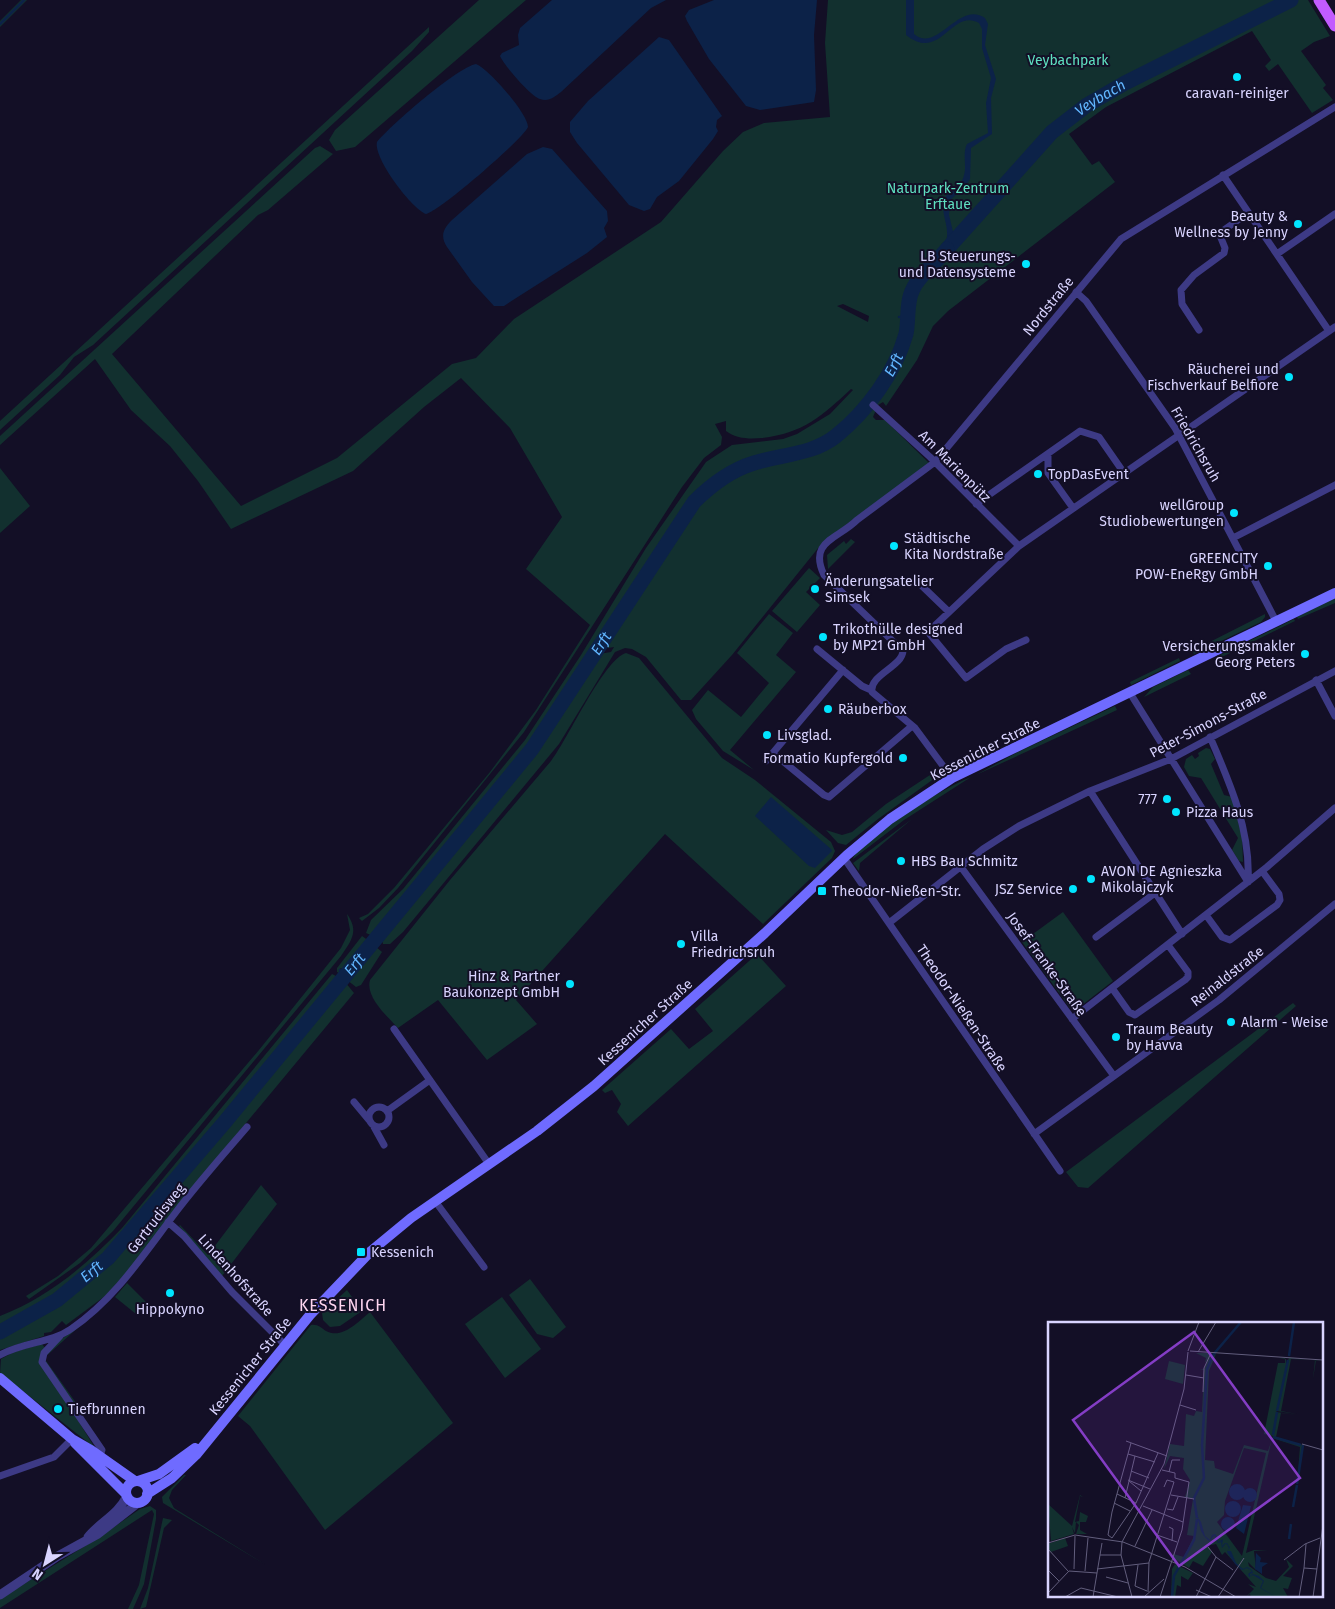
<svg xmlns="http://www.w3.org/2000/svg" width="1335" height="1609" font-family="'Fira Sans',sans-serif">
<rect width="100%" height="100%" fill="#130f26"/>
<path fill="#12302f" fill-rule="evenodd" d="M21,0h6l-27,27v-6z
M479,0h47l-171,147 -19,4 -7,-11 6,-10z
M828,0h480l22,36 -16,6 -13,9 25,34 -3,3 10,12 -21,13 -34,-49 -9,7 -4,-5 6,-6 -19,-29 -146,76 -37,27 23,31 7,-4 16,21 -167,129 -15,15 -16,34 -31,46 -3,-4 -5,3 -5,12 3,3h9l44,43 -106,79 -91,113 -41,45h-10l-35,-43 -14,-8 -7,-1 -10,4 -56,92 -156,188 -13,12h-7l-1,-6 62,-74 84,-104 71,-106 12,-2 3,-5 -12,2 76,-120 29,-34 25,-19 22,-9 65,-16 30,-22 22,-25 -6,-4c-14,17 -29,35 -49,44 -14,7 -30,8 -45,11 -29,6 -57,21 -78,41l-163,250 -52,66 -105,124 -7,-3 5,-13 32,-31 122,-149 56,-85 65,-107 60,-86 26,-17 51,-6 14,-5 33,-20 23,-24 -2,-1c-29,27 -47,44 -89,49 -13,1 -25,1 -36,-7v-10l-11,3 7,13 -1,8 -17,13 -22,29 -158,245 -126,156 -19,20 -17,13 -3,-3 9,-4 26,-26 96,-116 46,-62 54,-85 -64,-56 36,-52 -52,-89 -49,-50 -37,29 -71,64 -122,58 -33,-48 -28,-35 -39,-36 -36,-51 -95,86v-9l315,-288 5,-2 13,8 -65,56 -10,5 -146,139 129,152 96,-48 115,-94 24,-6 38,-39 147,-97 62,-71 20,-19 21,-9 66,-6 -5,-74zM843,304l26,12 -1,6 -31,-16z
M429,27v5l-17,19 -319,294 -19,12 -14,18 -60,55v-9z
M0,468l30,38 -30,27z
M851,539l4,3 -27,27 -1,-14 17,-14 2,3z
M809,568l11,10 -14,14 14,13 -23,27 -25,-21z
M1335,598v5l-37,16 -1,-2z
M769,614l24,19 -17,22 20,17 -66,78 24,20 -31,-19 -27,-32 -4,-9 16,-20 33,27 28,-34 -32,-30z
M1265,614v3l-4,5 -67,32 -2,-3z
M1294,619l1,2 -75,37v-3z
M626,653l13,5 83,100 33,22 76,62 4,9 -3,7 -69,66 -98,-90 -149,166 21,24 -50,36 -49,-60 -40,28c-10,-11 -33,-31 -28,-48l80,-100 101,-119c17,-22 53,-102 75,-108z
M1179,658l1,3 -49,24 -1,-3z
M1188,670l3,4 -47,23 9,-10z
M1115,706l2,4 -141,65 40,-22z
M1206,748l4,1 5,10 -4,5 13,31 8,2 10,40 1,25 -4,-1 -7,-11 6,-12 -37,-60 -12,-2 -5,-9 2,-8 6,-4 3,4 4,-3 -1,-3z
M980,750l3,5 -25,10 -6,-1z
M939,769l-4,9 -57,41 -32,26 -8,-2 -12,-13 16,5 10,-3 34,-28z
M971,777l-67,43 -51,39c8,-22 94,-73 118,-82z
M912,819l-52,44 -1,8 -6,-8z
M1063,912l50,69 -36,28 -7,-1 -48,-66z
M347,914c12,17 5,26 -6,42l-228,275 -33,32 -51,36 -3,-3 32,-20 33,-28 168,-198 82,-102 9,-18z
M362,936l7,5 -24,31 -4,-4 -2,3 3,4 -5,-3v-4z
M375,946l7,6 -21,33 -5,2 -9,-7z
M757,954l29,32 -158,140 -11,-14 4,-8 -9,-14 -7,3 -3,-3 69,-61 18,20 24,-18 -18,-22z
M332,974l8,4 -222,266c-34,36 -73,65 -118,85v-13c49,-19 86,-51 122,-88z
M345,982l9,11 -171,206 -51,68 -27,29 -39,29 -4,-4 -11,11 -7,1v3l-44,14v-14c102,-46 168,-139 237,-223 36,-44 74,-86 108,-131z
M1293,1003l3,3 -208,182 -10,-1 -12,-15z
M261,1185l16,19 -55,72 -43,-50 1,-1 28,30z
M530,1279l36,48 -13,11 -16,-4 -28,-39z
M127,1283l20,20 -11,11 -21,-17z
M347,1290l15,21 -22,15 -10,1 -7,-7 -1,-7z
M502,1297l39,52 -36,29 -40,-54z
M370,1312l83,111 -128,107 -75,-104 -12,-10 73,-91c7,-1 10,3 15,6 16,9 33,-10 44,-19z
M81,1325l-37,33 35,49h-2l-31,-41 -2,-8 12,-15z
M42,1344l3,4 -5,11 55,89 -95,-75 1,-14 13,-7z
M184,1475h2l-14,15 -3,8 5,10 92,57 -103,-62 -1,-6z
M150,1506l6,4v9l-12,65 -11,25h-5l11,-24 15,-71 -2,-4 -152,98v-9l101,-63 39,-27z
M163,1518l9,2 -8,8 -18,79 -6,2 8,-21z"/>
<path fill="#0c2248" d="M552,0h114l-15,8 -90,84c-7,5 -12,10 -21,7 -10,-3 -36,-34 -40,-43l2,-3 17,-8 -1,-10 2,-7z
M714,0h103l-3,35 2,55 -2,12 -54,8 -14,-4 -37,-47 -22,-38 -2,-5 4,-6z
M906,0h8v34c23,20 45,-34 71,-16l3,6 -3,21 11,34 -5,19 1,36 -21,14 -1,31 -5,8 -15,13 -1,15 6,25 -10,21 -9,3c2,-8 11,-20 11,-28 1,-13 -6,-22 -3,-35 3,-12 17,-12 20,-26 3,-10 -2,-21 3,-31l21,-11 -2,-30 5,-25 -9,-30v-19l-3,-6c-28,-15 -38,40 -73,12z
M659,37l10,3 53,76 -5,4 -1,7 2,4 -5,8 -34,42 -22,16 -7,12 -6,2 -15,-6 -52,-62 -7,-11v-10l18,-21z
M476,64c13,5 52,50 52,63 -5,12 -89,85 -102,87 -14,-5 -53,-56 -49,-72 14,-17 79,-74 99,-78z
M543,147l9,2 55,62 1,10 -4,7 3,9 -20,16 -74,47 -9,6h-10l-22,-24 -25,-35c-7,-11 -4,-18 5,-27l75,-66z
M771,797l60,52 1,2 -17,17 -6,-2 -54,-50z"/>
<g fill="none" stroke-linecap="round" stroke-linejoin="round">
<path stroke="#0c2248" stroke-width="2.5" d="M0,24l24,-24
M899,317h9
M340,970l5,7"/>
<g stroke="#0c2248" stroke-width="15">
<path id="s1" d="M948,248l104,-116 35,-27 38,-22 166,-83"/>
<path id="s2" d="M0,1332l57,-32 51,-42 116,-135 308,-374 162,-247c17,-17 37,-32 60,-39 28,-9 58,-8 82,-27 31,-25 59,-63 70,-102 3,-14 0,-32 7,-45 6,-14 24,-27 34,-40"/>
</g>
<path stroke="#3d3a85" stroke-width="7" d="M1223,175l106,156
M1277,254l58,-40
M1076,292l10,9 89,127 101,193
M1199,330l-17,-26 -1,-14 13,-15 30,-22 1,-5 -4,-10v-6l27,-19
M873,405l57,52 89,89
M1048,454v19l25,35
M976,504l104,-73 19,6 25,36
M1233,538l102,-53
M922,586l27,26
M1026,640l-20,9 -40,29 -38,-46 91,-86 316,-219
M817,649l45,37 9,4
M1316,680l19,36
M1130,693l118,189
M1210,737c20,46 41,94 38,145
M773,753l51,42 5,2 83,-71
M766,761l77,-91
M952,778l-37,-50 -43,-36c-3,-17 30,-25 31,-41l-79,-76c-16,-34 14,-36 33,-55l78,-58 186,-223 214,-132
M1090,791l92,143
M844,858l216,313
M961,867l153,209
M1206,915l16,22 8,3 47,-35 3,-5 -1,-6 -17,-23
M889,923l94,-74 36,-23 71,-35 81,-32 164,-88
M1096,937l59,-44
M1112,988l17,24 6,3 50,-35 3,-3v-5l-20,-27
M1072,1019l195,-152 68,-59
M394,1029l95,135
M354,1102l15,18
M369 1117a10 10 0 1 1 20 0a10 10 0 1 1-20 0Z
M387,1111l43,-31
M373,1125l11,20
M1034,1134l185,-134 116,-96
M435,1201l49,66
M168,1222l16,14 48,56 53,53
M60,1336l-16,17 -2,9 60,88 -3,9
M0,1355c23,-13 51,-12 71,-26 44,-30 73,-75 105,-117 22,-29 47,-57 71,-85
M0,1476l54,-19 18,-18"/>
<path stroke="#3d3a85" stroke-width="9" d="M88,1537c12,-15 30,-22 39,-41
M0,1595l58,-39 40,-22 40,-31"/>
<path stroke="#6f6bff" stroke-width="10" d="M0,1378l72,61 19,11 44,31
M75,1443l51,51
M138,1481l21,-7 36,-26
M126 1492a11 11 0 1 1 22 0a11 11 0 1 1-22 0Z
M147,1494l25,-16 24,-23 114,-140 61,-64 40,-33 126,-87 57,-45 171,-153 82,-78 43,-36 62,-41 383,-185"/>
<path stroke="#c25bff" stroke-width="11" d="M1319,0l16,26"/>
</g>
<g fill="#00e5ff" stroke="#130f26" stroke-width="2">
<circle cx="1237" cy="77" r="5"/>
<circle cx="1298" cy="224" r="5"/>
<circle cx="1026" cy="264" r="5"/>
<circle cx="1289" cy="377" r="5"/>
<circle cx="1038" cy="474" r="5"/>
<circle cx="1234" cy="513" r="5"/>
<circle cx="894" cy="546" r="5"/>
<circle cx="1268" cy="566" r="5"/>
<circle cx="815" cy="589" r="5"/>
<circle cx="823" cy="637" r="5"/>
<circle cx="1305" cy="654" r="5"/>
<circle cx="828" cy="709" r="5"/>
<circle cx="767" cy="735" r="5"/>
<circle cx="903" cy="758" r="5"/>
<circle cx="1167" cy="799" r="5"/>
<circle cx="1176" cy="812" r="5"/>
<circle cx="901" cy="861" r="5"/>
<circle cx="1091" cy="879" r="5"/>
<circle cx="1073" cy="889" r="5"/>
<rect x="817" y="886" width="10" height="10" rx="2.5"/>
<circle cx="681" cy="944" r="5"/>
<circle cx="570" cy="984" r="5"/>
<circle cx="1231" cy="1022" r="5"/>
<circle cx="1116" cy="1037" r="5"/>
<rect x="356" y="1247" width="10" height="10" rx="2.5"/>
<circle cx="170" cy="1293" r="5"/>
<circle cx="58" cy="1409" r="5"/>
</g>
<g text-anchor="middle" stroke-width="4" stroke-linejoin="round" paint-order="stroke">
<g font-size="14" fill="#5fe0c0" stroke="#130f26">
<text x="1068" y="65">Veybachpark</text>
<text x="948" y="193">Naturpark-Zentrum<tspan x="948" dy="16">Erftaue</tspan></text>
</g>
<g font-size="14" fill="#d9d4ff" stroke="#130f26" text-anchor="start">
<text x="1237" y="98" text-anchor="middle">caravan-reiniger</text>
<text x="1288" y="221" text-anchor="end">Beauty &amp;<tspan x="1288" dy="16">Wellness by Jenny</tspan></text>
<text x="1016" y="261" text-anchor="end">LB Steuerungs-<tspan x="1016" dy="16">und Datensysteme</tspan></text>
<text x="1279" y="374" text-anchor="end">Räucherei und<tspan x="1279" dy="16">Fischverkauf Belfiore</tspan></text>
<text x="1048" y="479">TopDasEvent</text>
<text x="1224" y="510" text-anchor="end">wellGroup<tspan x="1224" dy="16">Studiobewertungen</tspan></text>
<text x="904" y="543">Städtische<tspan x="904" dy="16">Kita Nordstraße</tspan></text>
<text x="1258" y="563" text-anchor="end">GREENCITY<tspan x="1258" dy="16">POW-EneRgy GmbH</tspan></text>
<text x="825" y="586">Änderungsatelier<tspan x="825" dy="16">Simsek</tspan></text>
<text x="833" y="634">Trikothülle designed<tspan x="833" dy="16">by MP21 GmbH</tspan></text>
<text x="1295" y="651" text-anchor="end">Versicherungsmakler<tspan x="1295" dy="16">Georg Peters</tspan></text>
<text x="838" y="714">Räuberbox</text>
<text x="777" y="740">Livsglad.</text>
<text x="893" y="763" text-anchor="end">Formatio Kupfergold</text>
<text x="1157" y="804" text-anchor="end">777</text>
<text x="1186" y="817">Pizza Haus</text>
<text x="911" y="866">HBS Bau Schmitz</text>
<text x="1101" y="876">AVON DE Agnieszka<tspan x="1101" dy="16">Mikolajczyk</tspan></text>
<text x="1063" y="894" text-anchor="end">JSZ Service</text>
<text x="832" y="896">Theodor-Nießen-Str.</text>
<text x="691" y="941">Villa<tspan x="691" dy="16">Friedrichsruh</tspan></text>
<text x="560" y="981" text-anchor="end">Hinz &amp; Partner<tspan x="560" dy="16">Baukonzept GmbH</tspan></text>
<text x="1241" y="1027">Alarm - Weise</text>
<text x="1126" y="1034">Traum Beauty<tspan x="1126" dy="16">by Havva</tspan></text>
<text x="371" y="1257">Kessenich</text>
<text x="170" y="1314" text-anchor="middle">Hippokyno</text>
<text x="68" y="1414">Tiefbrunnen</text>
</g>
<g font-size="14" fill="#d9d4ff" stroke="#130f26">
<text transform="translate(1048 306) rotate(-51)" y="5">Nordstraße</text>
<text transform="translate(1196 444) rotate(60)" y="5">Friedrichsruh</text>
<text transform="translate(955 466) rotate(45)" y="5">Am Marienpütz</text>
<text transform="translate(1208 723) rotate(-28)" y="5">Peter-Simons-Straße</text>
<text transform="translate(985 749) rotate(-27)" y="5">Kessenicher Straße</text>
<text transform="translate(1047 964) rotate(54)" y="5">Josef-Franke-Straße</text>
<text transform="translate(1227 976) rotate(-38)" y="5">Reinaldstraße</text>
<text transform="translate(962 1008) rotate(56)" y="5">Theodor-Nießen-Straße</text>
<text transform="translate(645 1022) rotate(-42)" y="5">Kessenicher Straße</text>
<text transform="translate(156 1218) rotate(-52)" y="5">Gertrudisweg</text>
<text transform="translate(236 1275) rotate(48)" y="5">Lindenhofstraße</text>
<text transform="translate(250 1366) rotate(-51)" y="5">Kessenicher Straße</text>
</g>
<g font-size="15" font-style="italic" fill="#62b6ff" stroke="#130f26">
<text dy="5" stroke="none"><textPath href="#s1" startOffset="215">Veybach</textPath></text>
<text dy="5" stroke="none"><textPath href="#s2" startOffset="1341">Erft</textPath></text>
<text dy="5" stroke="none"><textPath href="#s2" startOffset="920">Erft</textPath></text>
<text dy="5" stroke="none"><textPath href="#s2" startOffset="515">Erft</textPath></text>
<text dy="5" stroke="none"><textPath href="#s2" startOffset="110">Erft</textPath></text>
</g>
<g font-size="16" letter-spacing="1" fill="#ffd6f0" stroke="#130f26">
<text x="343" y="1311">KESSENICH</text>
</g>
</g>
<g transform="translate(1048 1322)">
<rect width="275" height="275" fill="#130f26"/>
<path d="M148,31h14l-1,5 7,-4 -7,17 -4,89 9,1 1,7 18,6 11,-29 24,6 5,-15 -9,-2 14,-71h7v-5h-6l7,1v5l3,-6 34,3 -7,-1 -3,19 2,-19 -24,-1 -10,52 16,3 -20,-3 -1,1 21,3 -16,-2 -5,24 27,8 -6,39 3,-37 -28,-9 -26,115 8,-3 14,1h-14l2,19 -8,-8 1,4 17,12 10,3 13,-14 -3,-8 7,7 -10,10 9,2 -4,11 -5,-1 5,9h-37l-1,-3 -4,3 8,-8 -6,-5 8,3 -31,-35 -3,3 -6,-11 -9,2 5,6 -9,14 -10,-5 -4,7 -17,-11 1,-3 11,3 10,-21 -7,-1 6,-36 -8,-2 5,-17 -7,-11 1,-11 -14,-2 -6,13 6,-25 14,2 2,-32 8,2 2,-5 6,1 2,-42 -4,-1h4l4,-10 -3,4 1,-5zM196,126l22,5 -24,103 -25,-34 7,-7 1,-14zM121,39l16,4 -2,19 -18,-5zM32,173l3,2 -3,-1 -5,26 4,-1 1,-9 8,4 -2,6h-6v8l7,4h-11l3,-9 -3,-3 -1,11 -3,-6 2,7 -23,7 -3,-37 24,22zM17,216l3,8 -17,6 -3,-4v-4zM127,242l18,9 -5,7 -7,-4v11l-4,-2 -2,12h-4l1,-28z" fill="#12302f" fill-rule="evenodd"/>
<path d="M181 170a8 8 0 1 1 16 0a8 8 0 1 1-16 0ZM195 173a7 7 0 1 1 14 0a7 7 0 1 1-14 0ZM177 187a8 8 0 1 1 16 0a8 8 0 1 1-16 0ZM195,183l8,1 -7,28 -8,-6zM149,194l4,6 4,14 5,4 2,-5 3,-1 3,4v4l5,-3 -1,7 3,-3h2l3,5 -3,3h4l5,12 7,6 4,-2 5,3 1,3 -3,1v2l3,-2 6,2 5,5 -3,7 15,9 -16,-9 3,-7 -10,-6 -4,2 -1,-3 4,-3 -5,-3 -5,2 -7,-6 -8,-12 2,-4 -3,-5 -4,5 -1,-6 -3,1 -4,-8 -3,5 -2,1 -5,-5 -3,-5zM173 202a7 7 0 1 1 14 0a7 7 0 1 1-14 0ZM208,231l5,5 -1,4 8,1 -6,4v7l-7,-5z" fill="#0c2248"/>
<path fill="none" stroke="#0c2248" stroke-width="2.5" d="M241,34l5,-34M229,89l11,-51M225,113l4,-23M225,115l28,8M249,162l6,-39M245,185l4,-22M149,196l-3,-20 10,-20 -2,-33 5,-76 6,-14 28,-33M241,217l2,-15M124,275l2,-21 20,-36 3,-21"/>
<path fill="none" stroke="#625e7d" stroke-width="1" d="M140,29l11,-29M142,29l133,9M150,30l18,-30M138,53l18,3M155,70l1,-24 7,-15M132,83l16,5M78,119l41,15M83,121l-19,69 -4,23 4,3 24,-35 22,-50M254,122l21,6M80,132l27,8M83,149l18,7M121,150l3,-12h8M80,158l22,9M81,159l12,10M69,172l19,9M123,173l23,4M77,176l10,-42M66,181l16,8M95,184l40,16M119,187l6,1 5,-13M121,205l4,2 -1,12M109,213l20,7M74,220l-1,13 11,42M74,220l42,-78 20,-75 4,-37M0,221l27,-8 48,7 62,25 51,30M87,224l17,-36M160,225l8,10 17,13M0,227l20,22M52,233h21M236,238l21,-16 15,-6M90,243l-3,21 12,5M256,246l2,-24M26,247l1,-33M49,247l52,-6M0,248l11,11M37,249l3,-33M58,255l22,6M148,268l16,7M1,270l20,-21 28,2M100,270l1,-30 25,-80 -7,-2 -3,7M17,275l16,-9 37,9M45,275l9,-54M96,275l20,-18M112,275l22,-67 7,-48 -14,-4v-5l-13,-3M148,275l20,-40M170,275l26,-39M251,275l5,-29 13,1M265,275l10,-72"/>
<path fill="#843dc5" fill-opacity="0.15" stroke="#843dc5" stroke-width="2.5" d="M146,10l106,146 -121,88 -106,-146z"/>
<rect width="275" height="275" fill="none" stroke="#d9d4ff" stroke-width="2.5"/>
</g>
<g transform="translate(45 1564) rotate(216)" stroke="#130f26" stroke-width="4" paint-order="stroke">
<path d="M0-4L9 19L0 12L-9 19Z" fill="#d9d4ff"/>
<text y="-8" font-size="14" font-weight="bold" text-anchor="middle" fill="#d9d4ff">N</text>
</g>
</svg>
